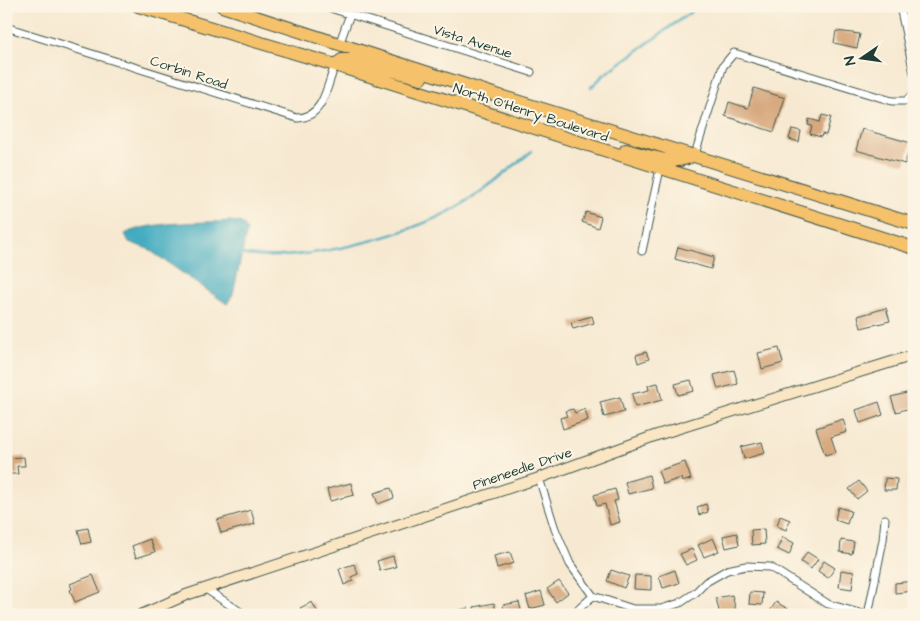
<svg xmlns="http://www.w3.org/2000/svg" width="920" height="621" font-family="'Architects Daughter',sans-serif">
<rect width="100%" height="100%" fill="#fcf5e5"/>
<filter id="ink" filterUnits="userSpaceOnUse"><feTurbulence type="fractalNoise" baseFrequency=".02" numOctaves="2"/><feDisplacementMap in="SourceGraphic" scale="10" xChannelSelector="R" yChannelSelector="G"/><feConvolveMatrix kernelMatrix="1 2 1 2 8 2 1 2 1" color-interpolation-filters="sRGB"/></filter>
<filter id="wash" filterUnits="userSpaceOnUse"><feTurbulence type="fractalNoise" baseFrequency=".0096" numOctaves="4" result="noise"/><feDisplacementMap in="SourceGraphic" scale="20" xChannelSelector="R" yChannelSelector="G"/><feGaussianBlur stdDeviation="1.12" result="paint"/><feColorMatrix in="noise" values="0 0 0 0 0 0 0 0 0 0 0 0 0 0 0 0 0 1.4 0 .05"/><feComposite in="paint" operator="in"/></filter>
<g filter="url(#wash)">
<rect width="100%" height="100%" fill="#f7e9d1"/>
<path fill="#41aac0" stroke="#30747a" d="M231,221l11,2 5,7 -14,64 -6,10 -79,-55 -19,-7 -4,-8c22,-13 78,-11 106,-13z"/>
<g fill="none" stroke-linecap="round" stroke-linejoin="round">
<path stroke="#41aac0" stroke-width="2.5" d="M591,87l14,-13 94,-68
M239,254c61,10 167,-17 220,-48 26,-15 49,-36 73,-55"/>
</g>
<g id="blocks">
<path fill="#d6a87e" d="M836,31l24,3 -3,14 -23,-5z
M754,88l31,10 -11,34 -49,-16 4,-14 19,6z
M822,115l9,2 -5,18 -4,-1 -1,3 -11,-3 2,-8 -4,-1 1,-6 11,3z
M792,129l9,2 -2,11 -10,-3z
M862,129l49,14 -6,21 -49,-14z
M586,212l15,5 -3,11 -16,-6z
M678,247l36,10 -3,12 -36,-10z
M886,308l4,13 -29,7 -3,-12z
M592,316l2,7 -21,6 -2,-7z
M779,348l4,15 -21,6 -4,-16z
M646,352l3,7 -11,4 -2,-8z
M734,370l4,14 -20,5 -4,-14z
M691,380l3,11 -16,4 -3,-11z
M658,383l4,17 -27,7 -3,-13 17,-4 -1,-5z
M914,391v16l-18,5 -5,-15z
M620,397l4,15 -20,5 -4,-15z
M879,402l4,13 -23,8 -4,-13z
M573,409l2,4 10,-4 3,11 -25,9 -3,-11 7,-2 -2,-5z
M843,419l4,13 -16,5 5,15 -11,3 -9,-27z
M762,442l3,11 -21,6 -3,-12z
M24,457l1,9h-8l1,8h-11l-1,-16z
M685,462l6,17 -9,3 -1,-4 -18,6 -5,-13z
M649,475l3,13 -24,6 -3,-12z
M885,478l12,1 -1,11h-12z
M859,481l8,10 -10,8 -8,-10z
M351,483l3,12 -24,6 -3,-12z
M391,488l3,10 -16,6 -4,-11z
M615,489l3,11 -4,1 6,21 -10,3 -5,-21 -8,2 -3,-11z
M706,504l2,8 -9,3 -2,-8z
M838,507l13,4 -4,13 -12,-4z
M251,510l4,14 -34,9 -4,-13z
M780,516l10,4 -4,10 -9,-4z
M88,528l3,14 -9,2 -4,-14z
M764,529l1,15 -13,1 -1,-15z
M737,533l2,12 -13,3 -3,-12z
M783,537l11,6 -5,12 -12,-6z
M713,538l6,13 -15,6 -6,-12z
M150,539l5,13 -19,6 -4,-12z
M841,540l13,2 -2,12 -12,-2z
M692,549l5,11 -11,5 -6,-11z
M510,552l4,11 -17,5 -3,-12z
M807,552l11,7 -7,10 -10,-7z
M393,556l3,11 -16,4 -3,-10z
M824,561l11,7 -7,10 -10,-7z
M354,564l4,10 -7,3 2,4 -9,4 -5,-16z
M611,570l18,6 -5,12 -17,-7z
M675,570l4,13 -16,5 -4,-12z
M841,570l13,2 -2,17 -13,-2z
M93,575l7,17 -25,10 -5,-12 2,-1 -2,-5z
M635,575l16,1v14l-17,-1z
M559,581l9,12 -12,9 -9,-13z
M914,581v10l-19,2v-10z
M541,591l4,14 -15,4 -4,-13z
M750,592l13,1 -1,12 -13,-1z
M732,595l5,20h-17l-4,-17z
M312,602l6,11 -14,2 -4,-7z
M519,602l3,12 -17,1 -2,-10z
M776,602l12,7 -4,6 -16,-1z
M494,603l3,12h-21l-2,-8z
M468,608l2,7h-23v-2z"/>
</g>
</g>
<g filter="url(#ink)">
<use href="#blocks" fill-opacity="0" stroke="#3f574c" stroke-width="1"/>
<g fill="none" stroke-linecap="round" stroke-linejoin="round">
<g stroke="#3f574c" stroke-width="9">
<path id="street" d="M324,6l207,66
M900,6l14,67
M6,27l291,91c27,0 30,-33 38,-53
M339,45l11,-31
M695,154l28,-88 11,-13 158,48h14l8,-8
M642,251l18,-82
M539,478l16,51 15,35 23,32 40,13h28l19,-6 15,-10 11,-11 21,-12 19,-4 24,1 58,37 38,11
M206,589l39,26
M572,615l21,-19
M868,615l15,-75 2,-21"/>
</g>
<g stroke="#3f574c" stroke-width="12">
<path id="secondary" d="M141,615l45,-20 353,-117 118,-43 257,-80"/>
</g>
<g stroke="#3f574c" stroke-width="14">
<path id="highway" d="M138,6l197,59 579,183
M222,6l265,86 427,132
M335,65l7,-5h10l69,18
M626,150c21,5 50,18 69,4"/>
</g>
<use href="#street" stroke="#fff" stroke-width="7"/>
<use href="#secondary" stroke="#fbe6c4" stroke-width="10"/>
<use href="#highway" stroke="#f5c16b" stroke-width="12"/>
</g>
</g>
<g text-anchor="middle" stroke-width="4" stroke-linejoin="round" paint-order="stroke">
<g font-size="14" fill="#1f3d34" stroke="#fcf5e5">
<text transform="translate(473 41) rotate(18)" y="5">Vista Avenue</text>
<text transform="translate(189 72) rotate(18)" y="5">Corbin Road</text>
<text transform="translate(531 112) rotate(18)" y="5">North O'Henry Boulevard</text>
<text transform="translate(522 468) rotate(-19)" y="5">Pineneedle Drive</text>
</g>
</g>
<rect width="920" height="621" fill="none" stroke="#fcf5e5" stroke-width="25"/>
<g transform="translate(862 58) rotate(257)" stroke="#fcf5e5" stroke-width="4" paint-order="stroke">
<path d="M0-4L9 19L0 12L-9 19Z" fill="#1f3d34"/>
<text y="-8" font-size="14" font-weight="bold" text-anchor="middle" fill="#1f3d34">N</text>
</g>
</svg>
